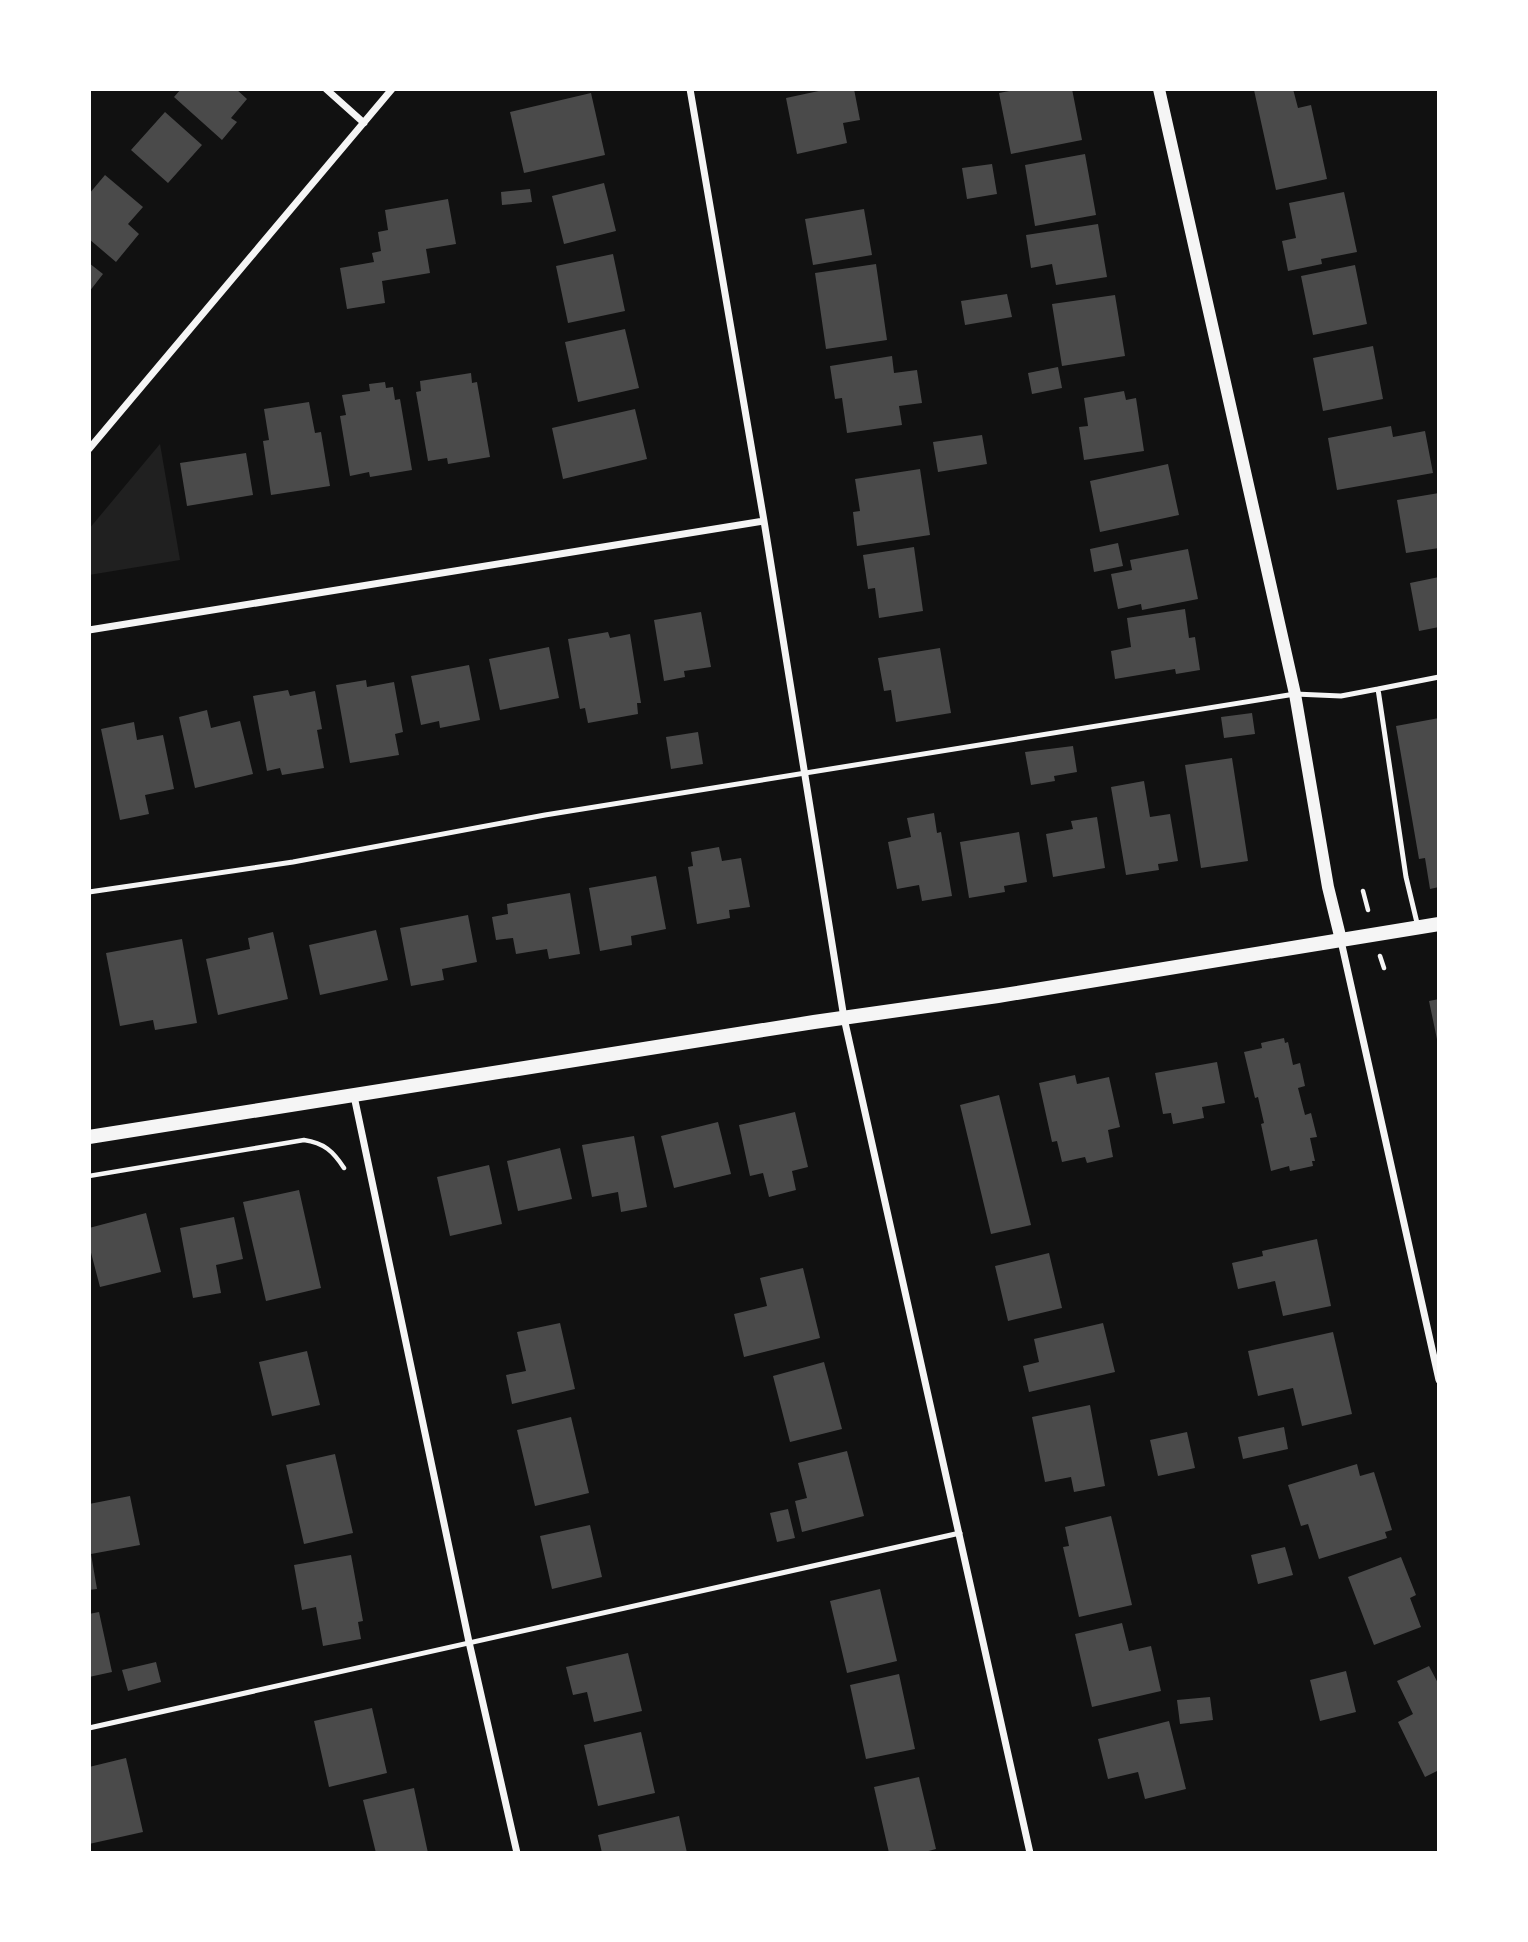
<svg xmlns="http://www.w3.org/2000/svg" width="1528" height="1942" font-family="'Public Sans',sans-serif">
<rect width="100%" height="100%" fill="#111"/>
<path fill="#202020" d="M160,444l20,116 -91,15v-46z"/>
<path fill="#4a4a4a" d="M181,89h55l11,10 -16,19 6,4 -15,18 -48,-43z
M828,89h26l6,31 -17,3 4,20 -50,11 -11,-56z
M1019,89h53l10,51 -71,14 -12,-61z
M1257,89h36l5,19 13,-3 16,74 -51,11 -22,-100z
M591,93l14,62 -81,18 -14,-61z
M165,112l37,33 -34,38 -37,-33z
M1085,154l11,61 -61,11 -10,-61z
M992,164l5,30 -30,5 -5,-31z
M105,175l38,32 -15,17 11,10 -23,28 -27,-23v-45z
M604,183l12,48 -52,13 -12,-48z
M530,189l2,13 -30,3 -1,-13z
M1344,192l13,60 -36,7 1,5 -34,7 -6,-30 14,-3 -7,-35z
M448,199l8,45 -30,5 4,24 -48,8 3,22 -38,6 -7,-41 34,-6 -2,-9 9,-2 -3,-19 10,-2 -3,-20z
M864,209l8,46 -59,10 -8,-46z
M1098,224l9,53 -51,8 -4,-21 -21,4 -5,-33z
M613,254l12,57 -57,12 -12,-57z
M89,263l14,11 -14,18z
M876,264l11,76 -61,9 -11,-76z
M1355,265l12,59 -54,11 -12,-59z
M1007,294l5,23 -47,8 -4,-24z
M1115,295l10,61 -63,10 -10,-62z
M625,329l14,59 -61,14 -13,-60z
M1373,346l10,53 -60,12 -10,-53z
M892,356l2,17 23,-3 5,33 -23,3 3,19 -55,8 -5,-35 -7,1 -5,-33z
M1058,367l4,21 -30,6 -4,-21z
M471,373l1,10 5,-1 13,75 -42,7 -1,-6 -19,3 -12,-69 5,-1 -1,-10z
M385,382l1,6 7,-1 2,13 5,-1 12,71 -42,7 -1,-5 -19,4 -10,-60 6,-1 -4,-20 28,-4 -1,-7z
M1124,391l2,9 10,-2 8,53 -60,9 -5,-33 9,-1 -4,-28z
M309,402l6,31 6,-1 9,54 -59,9 -8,-54 6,-1 -5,-31z
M635,409l12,50 -84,20 -11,-51z
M1391,426l2,11 32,-6 8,42 -96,17 -9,-52z
M982,435l5,29 -49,8 -5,-30z
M246,453l7,42 -66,11 -7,-43z
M1168,464l11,51 -79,17 -10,-51z
M920,469l10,66 -73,11 -4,-34 7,-1 -5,-32z
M1439,493v55l-33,5 -9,-53z
M1118,543l5,23 -29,6 -4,-23z
M914,547l9,64 -44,7 -4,-30 -7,1 -5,-34z
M1188,549l10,50 -56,11 -1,-6 -23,5 -7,-35 21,-4 -2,-10z
M1439,577v50l-20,4 -9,-48z
M1185,609l4,29 6,-1 5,33 -24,4 -1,-5 -60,10 -4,-28 20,-4 -4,-29z
M701,612l10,55 -27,4 1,6 -21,4 -10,-61z
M608,632l2,6 20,-4 11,69h-4l1,11 -50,9 -3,-15 -5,1 -12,-70z
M549,647l10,51 -59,12 -11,-51z
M940,648l11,65 -55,9 -5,-32 -7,1 -6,-33z
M469,665l11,55 -40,8 -1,-7 -18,4 -10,-49z
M366,680l1,7 27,-5 9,50 -8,2 4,21 -49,8 -14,-78z
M288,690l2,6 25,-5 7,38 -5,1 7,38 -42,7 -2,-7 -13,3 -14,-75z
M207,710l4,18 29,-7 13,53 -58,14 -16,-71z
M1252,713l3,21 -31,4 -3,-21z
M1439,718v169l-9,2 -5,-31 -6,1 -23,-133z
M134,722l3,18 26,-5 11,54 -29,6 4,19 -29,6 -19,-91z
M698,732l5,32 -32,5 -5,-32z
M1073,746l4,26 -23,4 1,5 -24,4 -6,-33z
M1232,758l16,103 -47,7 -16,-103z
M1144,781l6,36 20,-3 8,47 -20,3 1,6 -33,5 -15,-88z
M934,813l3,20 4,-1 11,64 -30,5 -3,-16 -22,4 -9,-47 23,-5 -4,-19z
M1097,817l8,51 -52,9 -7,-43 27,-5 -2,-8z
M1019,832l8,50 -23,4 1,6 -36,6 -9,-56z
M719,847l3,14 19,-3 9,49 -21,3 1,8 -33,6 -9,-57 5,-1 -2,-14z
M656,876l10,53 -35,7 1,9 -32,6 -11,-63z
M570,893l10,61 -31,5 -2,-10 -31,5 -3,-16 -17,2 -4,-23 16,-3 -1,-10z
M468,915l9,47 -35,7 2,11 -33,6 -11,-58z
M376,930l12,50 -68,15 -11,-50z
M273,932l15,67 -70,16 -12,-56 44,-10 -2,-11z
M182,939l15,84 -42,7 -2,-10 -33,6 -14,-73z
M1439,999v45h-1l-9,-43z
M1284,1038l1,5 3,-1 5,23 7,-2 5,23 -7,2 7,27 6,-2 6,24 -7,1 5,23h-3l1,5 -23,5 -1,-5 -18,5 -10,-47 3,-1 -6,-26 -3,1 -11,-46 18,-4 -1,-5z
M1217,1062l8,41 -23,4 2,11 -31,6 -2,-11 -8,1 -8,-41z
M1075,1075l2,9 32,-7 11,50 -12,3 5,27 -26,6 -2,-6 -23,5 -5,-21 -5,1 -13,-59z
M999,1095l32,130 -40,9 -31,-129z
M795,1112l13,55 -16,4 4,19 -27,7 -6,-24 -13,3 -11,-51z
M718,1122l13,52 -57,14 -13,-52z
M634,1136l13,71 -26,5 -3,-20 -26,5 -10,-52z
M560,1148l12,51 -54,12 -11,-50z
M489,1165l13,59 -52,12 -13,-59z
M299,1190l22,98 -55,13 -23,-99z
M146,1213l15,59 -61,15 -11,-42v-17z
M234,1217l9,42 -27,6 5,28 -28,5 -13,-70z
M1317,1239l14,67 -48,10 -8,-35 -37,8 -6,-26 31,-7 -1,-5z
M1049,1253l13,55 -54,13 -13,-55z
M803,1268l17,70 -76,19 -10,-43 33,-8 -7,-28z
M560,1323l15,66 -63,15 -6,-29 20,-4 -9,-39z
M1103,1323l12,49 -86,20 -6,-26 16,-4 -5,-23z
M1333,1332l19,82 -50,12 -9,-38 -35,8 -10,-45z
M307,1351l13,54 -48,11 -13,-54z
M824,1362l18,67 -52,13 -17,-66z
M1090,1405l15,81 -31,6 -3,-15 -26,5 -13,-65z
M571,1417l18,76 -54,13 -18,-76z
M1284,1427l4,22 -45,10 -5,-22z
M1187,1432l8,36 -37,8 -8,-36z
M847,1451l17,65 -62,16 -7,-31 12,-3 -9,-35z
M335,1454l18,79 -49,11 -18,-79z
M1357,1464l3,12 14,-4 18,58 -7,2 2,6 -68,21 -11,-35 -7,2 -13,-41z
M130,1496l10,49 -49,9 6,35 -8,1v-86z
M788,1509l7,29 -18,4 -7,-29z
M1111,1516l21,89 -53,12 -16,-70 6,-1 -4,-19z
M590,1525l12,52 -50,12 -12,-53z
M1285,1547l8,28 -35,9 -7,-29z
M351,1555l12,66 -5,1 3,17 -38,7 -7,-39 -14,3 -8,-45z
M1401,1557l15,38 -6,3 11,29 -47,18 -26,-68z
M880,1589l17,72 -50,12 -17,-72z
M99,1612l13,60 -23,5v-63z
M1122,1623l7,28 22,-5 10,45 -69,16 -17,-73z
M628,1653l14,58 -48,11 -7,-30 -14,3 -7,-28z
M156,1662l5,20 -33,9 -6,-21z
M1429,1666l10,19v85l-14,7 -27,-55 15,-8 -16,-33z
M1346,1671l10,41 -36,9 -10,-41z
M899,1674l16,75 -49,10 -16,-74z
M1210,1697l3,23 -33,4 -3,-24z
M372,1708l15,65 -58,14 -15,-66z
M1169,1721l17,68 -41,10 -7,-27 -30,7 -10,-40z
M641,1732l14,61 -57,13 -14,-61z
M126,1758l17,74 -54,12v-77z
M919,1777l17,72 -15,4h-32l-15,-66z
M414,1788l14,65h-52l-13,-53z
M679,1816l8,37h-85l-4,-18z"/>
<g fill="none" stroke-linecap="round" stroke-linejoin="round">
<path stroke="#f5f5f5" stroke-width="4.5" d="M1363,891l5,19
M1380,956l4,12
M89,1176l215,-36c20,3 29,11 40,28"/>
<path stroke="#f5f5f5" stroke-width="5" d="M1378,689l61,-12
M89,892l204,-30 252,-47 750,-121 46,2 37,-7 28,188 12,50
M89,1728l871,-195"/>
<path stroke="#f5f5f5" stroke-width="7" d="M326,89l38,34
M690,89l74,432 80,497 186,835
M89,449l303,-360
M89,630l675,-109
M1341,941l98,439
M354,1096l115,546 48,211"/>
<path stroke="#f5f5f5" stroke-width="12" d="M1159,89l136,605 33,193 13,53"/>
<path stroke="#f5f5f5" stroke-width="14" d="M89,1137l725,-115 184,-26 441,-72"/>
</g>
<rect width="1528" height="1942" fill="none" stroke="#ffffff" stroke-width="182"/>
</svg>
